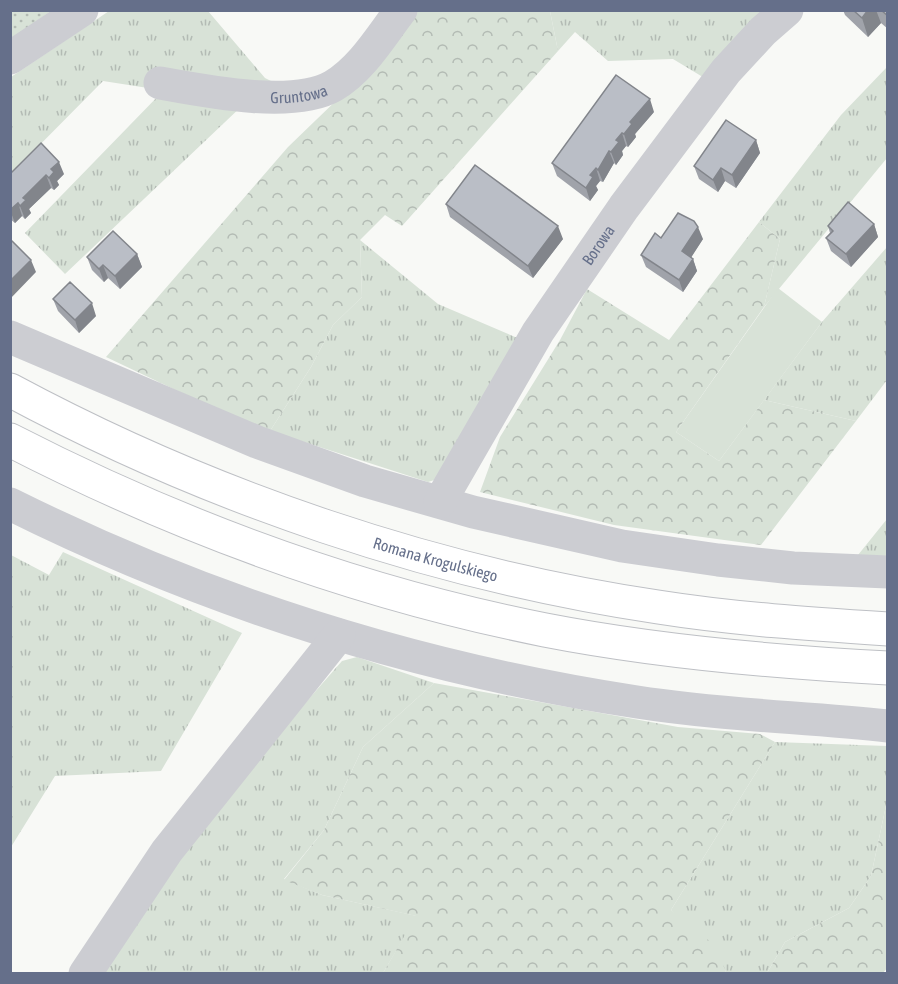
<svg xmlns="http://www.w3.org/2000/svg" width="898" height="984" font-family="'Asap Condensed',sans-serif">
<defs>
<pattern id="grass-tufts" width="24" height="20" patternUnits="userSpaceOnUse" patternTransform="scale(1.5)"><rect width="24" height="20" fill="#d8e2d7"/><path d="M3 7l-1-3M5 7V3M7 7l1-3M15 17l-1-3M17 17v-4M19 17l1-3" fill="none" stroke="#b3bbb4"/></pattern>
<pattern id="forest-crowns" width="20" height="18" patternUnits="userSpaceOnUse" patternTransform="scale(1.5)"><rect width="20" height="18" fill="#d8e2d7"/><path d="M2 6a3 3 0 1 1 6 0M12 15a3 3 0 1 1 6 0" fill="none" stroke="#b3bbb4"/></pattern>
<pattern id="park-dots" width="8" height="8" patternUnits="userSpaceOnUse" patternTransform="scale(1.5)"><rect width="8" height="8" fill="#d8e2d7"/><path d="M2 2h.1M6 6h.1" fill="none" stroke="#b3bbb4" stroke-width="1.8" stroke-linecap="round"/></pattern>
</defs>
<rect width="100%" height="100%" fill="#f8f9f6"/>
<path fill="url(#grass-tufts)" d="M700,10l74,1 -63,71 -38,-23 -65,2 -33,-29 -17,19 -8,-40z
M109,11h99l57,67 22,11 -139,-1 -45,-7 -92,93v-97z
M887,67v91l-123,149 16,-68 -21,-17 82,-107z
M163,91l81,13 -179,170 -40,-41z
M360,240l78,64 89,38 -83,135 -16,5 -158,-51 41,-64 22,-42 29,-28z
M887,247v133l-31,41 -92,-21 58,-78z
M887,519v37l-29,-1z
M63,552l179,81 -81,138 -106,5 -44,71v-292l38,20z
M357,657l77,26 -71,64 -39,83 -40,49 38,16 95,21 -34,57 -282,1 79,-128 162,-185z
M775,742l112,4v55l-16,75 -22,32 -64,34 -18,31h-42l1,-2 -55,-61z"/>
<path fill="url(#forest-crowns)" d="M418,11h132l8,40 -156,175 -17,-11 -25,25 2,57 -29,28 -22,42 -41,64 -48,-19 -116,-55 182,-210 85,-82z
M759,222l21,17 -16,68 -88,125 43,29 45,-61 92,21 -95,124 -147,-20 -134,-33 20,-55 60,-97 27,-51 82,51z
M434,683l244,44 82,7 15,8 -104,168 41,33 14,28 -1,2h-342l33,-57 -94,-21 -38,-15 40,-50 39,-83z
M887,801l1,166 -5,6h-116l18,-31 64,-34 22,-32z"/>
<path fill="url(#park-dots)" d="M11,11h40l-40,28z"/>
<path fill="#d8e2d7" d="M778,288l44,34 -103,139 -43,-29z"/>
<g fill="none" stroke-linecap="round" stroke-linejoin="round">
<g stroke="#bec0c5" stroke-width="35">
<g id="major">
<path id="s3" d="M10,390c199,107 425,184 648,217 76,12 153,17 230,22"/>
<path d="M10,440c169,87 350,153 535,190 113,22 228,32 343,38"/>
</g>
</g>
<g stroke="#cccdd2" stroke-width="33">
<path d="M10,58l72,-48"/>
<path id="s1" d="M160,83c44,8 133,26 173,3 29,-17 48,-50 68,-76"/>
<path d="M10,337l247,105 108,39 108,31 149,34 96,14 75,8 95,4"/>
<path id="s2" d="M440,502l98,-170 86,-125 102,-136 37,-40 24,-21"/>
<path d="M10,504c197,98 410,165 627,198 83,13 167,15 251,24"/>
<path d="M85,974l82,-123 172,-216"/>
</g>
<use href="#major" stroke="#fff" stroke-width="33"/>
</g>
<path fill="#a0a3aa" d="M843,10h45v19l-7,-6 -13,14 -23,-22z
M654,112l-19,22 1,3 -8,10 -2,-1 -4,5 1,4 -7,10 -2,-2 -11,19 -3,-1 -4,5 2,4 -8,11 -33,-25 -5,-13z
M756,140l4,13 -24,35 -11,-7 -7,11 -19,-13 -5,-13z
M10,174h54l-7,7 2,4 -5,5 -3,-2 -22,21 2,4 -6,6 -3,-3 -7,7 -5,-4z
M446,204l117,35 -30,39 -83,-61z
M874,224l4,13 -27,30 -20,-16 -5,-13 4,-5 -2,-7z
M661,238l42,1 -12,18 2,2 4,12 -14,21 -37,-25 -5,-12z
M137,254l5,13 -22,22 -12,-11 -4,4 -12,-12 -5,-13z
M53,299l43,17 -17,17 -21,-22z"/>
<path fill="#82858b" d="M868,10h8l5,13 -13,14 -6,-19z
M650,99l4,13 -19,22 1,3 -8,10 -4,-13 6,-12z
M622,133l4,13 -4,5 1,4 -7,10 -5,-13 5,-12z
M756,140l4,13 -24,35 -4,-13z
M609,151l5,12 -11,19 -5,-12z
M59,162l5,12 -7,7 2,4 -5,5 -5,-12 2,-9z
M596,168l4,13 -4,5 2,4 -8,11 -4,-13 4,-13z
M721,168l4,13 -7,11 -5,-12z
M46,175l5,13 -22,21 2,4 -6,6 -5,-13 3,-8z
M18,203l4,13 -7,7 -5,-13z
M874,224l4,13 -27,30 -5,-13z
M558,226l5,13 -30,39 -5,-12z
M698,227l5,12 -16,25 -5,-13z
M137,254l5,13 -22,22 -5,-13z
M693,259l4,12 -14,21 -4,-12z
M31,260l5,12 -26,27v-18z
M103,265l5,13 -4,4 -5,-13z
M92,303l4,13 -17,17 -4,-13z"/>
<path fill="#babec6" stroke="#82858b" stroke-width="1.5" d="M853,10h15l-6,8z
M881,10h7v6z
M616,75l34,24 -20,23 2,2 -8,10 -2,-1 -6,7 3,2 -8,10 -2,-1 -11,19 -2,-2 -6,7 3,2 -7,11 -34,-25z
M726,120l30,20 -24,35 -11,-7 -8,12 -19,-14z
M41,143l18,19 -8,7 3,3 -5,6 -3,-3 -23,23 3,2 -6,6 -2,-3 -8,7v-36z
M475,165l83,61 -30,40 -82,-62z
M848,202l26,22 -28,30 -20,-16 7,-7 -5,-5z
M678,213l16,8 4,6 -16,24 11,8 -14,21 -38,-25 14,-22 6,5z
M113,231l24,23 -22,22 -12,-11 -4,4 -12,-12z
M10,239l21,21 -21,21z
M70,282l22,21 -17,17 -22,-21z"/>
<g text-anchor="middle" stroke-width="6" stroke-linejoin="round" paint-order="stroke">
<g font-size="16" fill="#656f8a" stroke="#fff">
<text dy="6" stroke="none"><textPath href="#s1" startOffset="140">Gruntowa</textPath></text>
<text dy="6" stroke="none"><textPath href="#s2" startOffset="302">Borowa</textPath></text>
<text dy="6" stroke="none"><textPath href="#s3" startOffset="459">Romana Krogulskiego</textPath></text>
</g>
</g>
<rect width="898" height="984" fill="none" stroke="#656f8a" stroke-width="24"/>
</svg>
